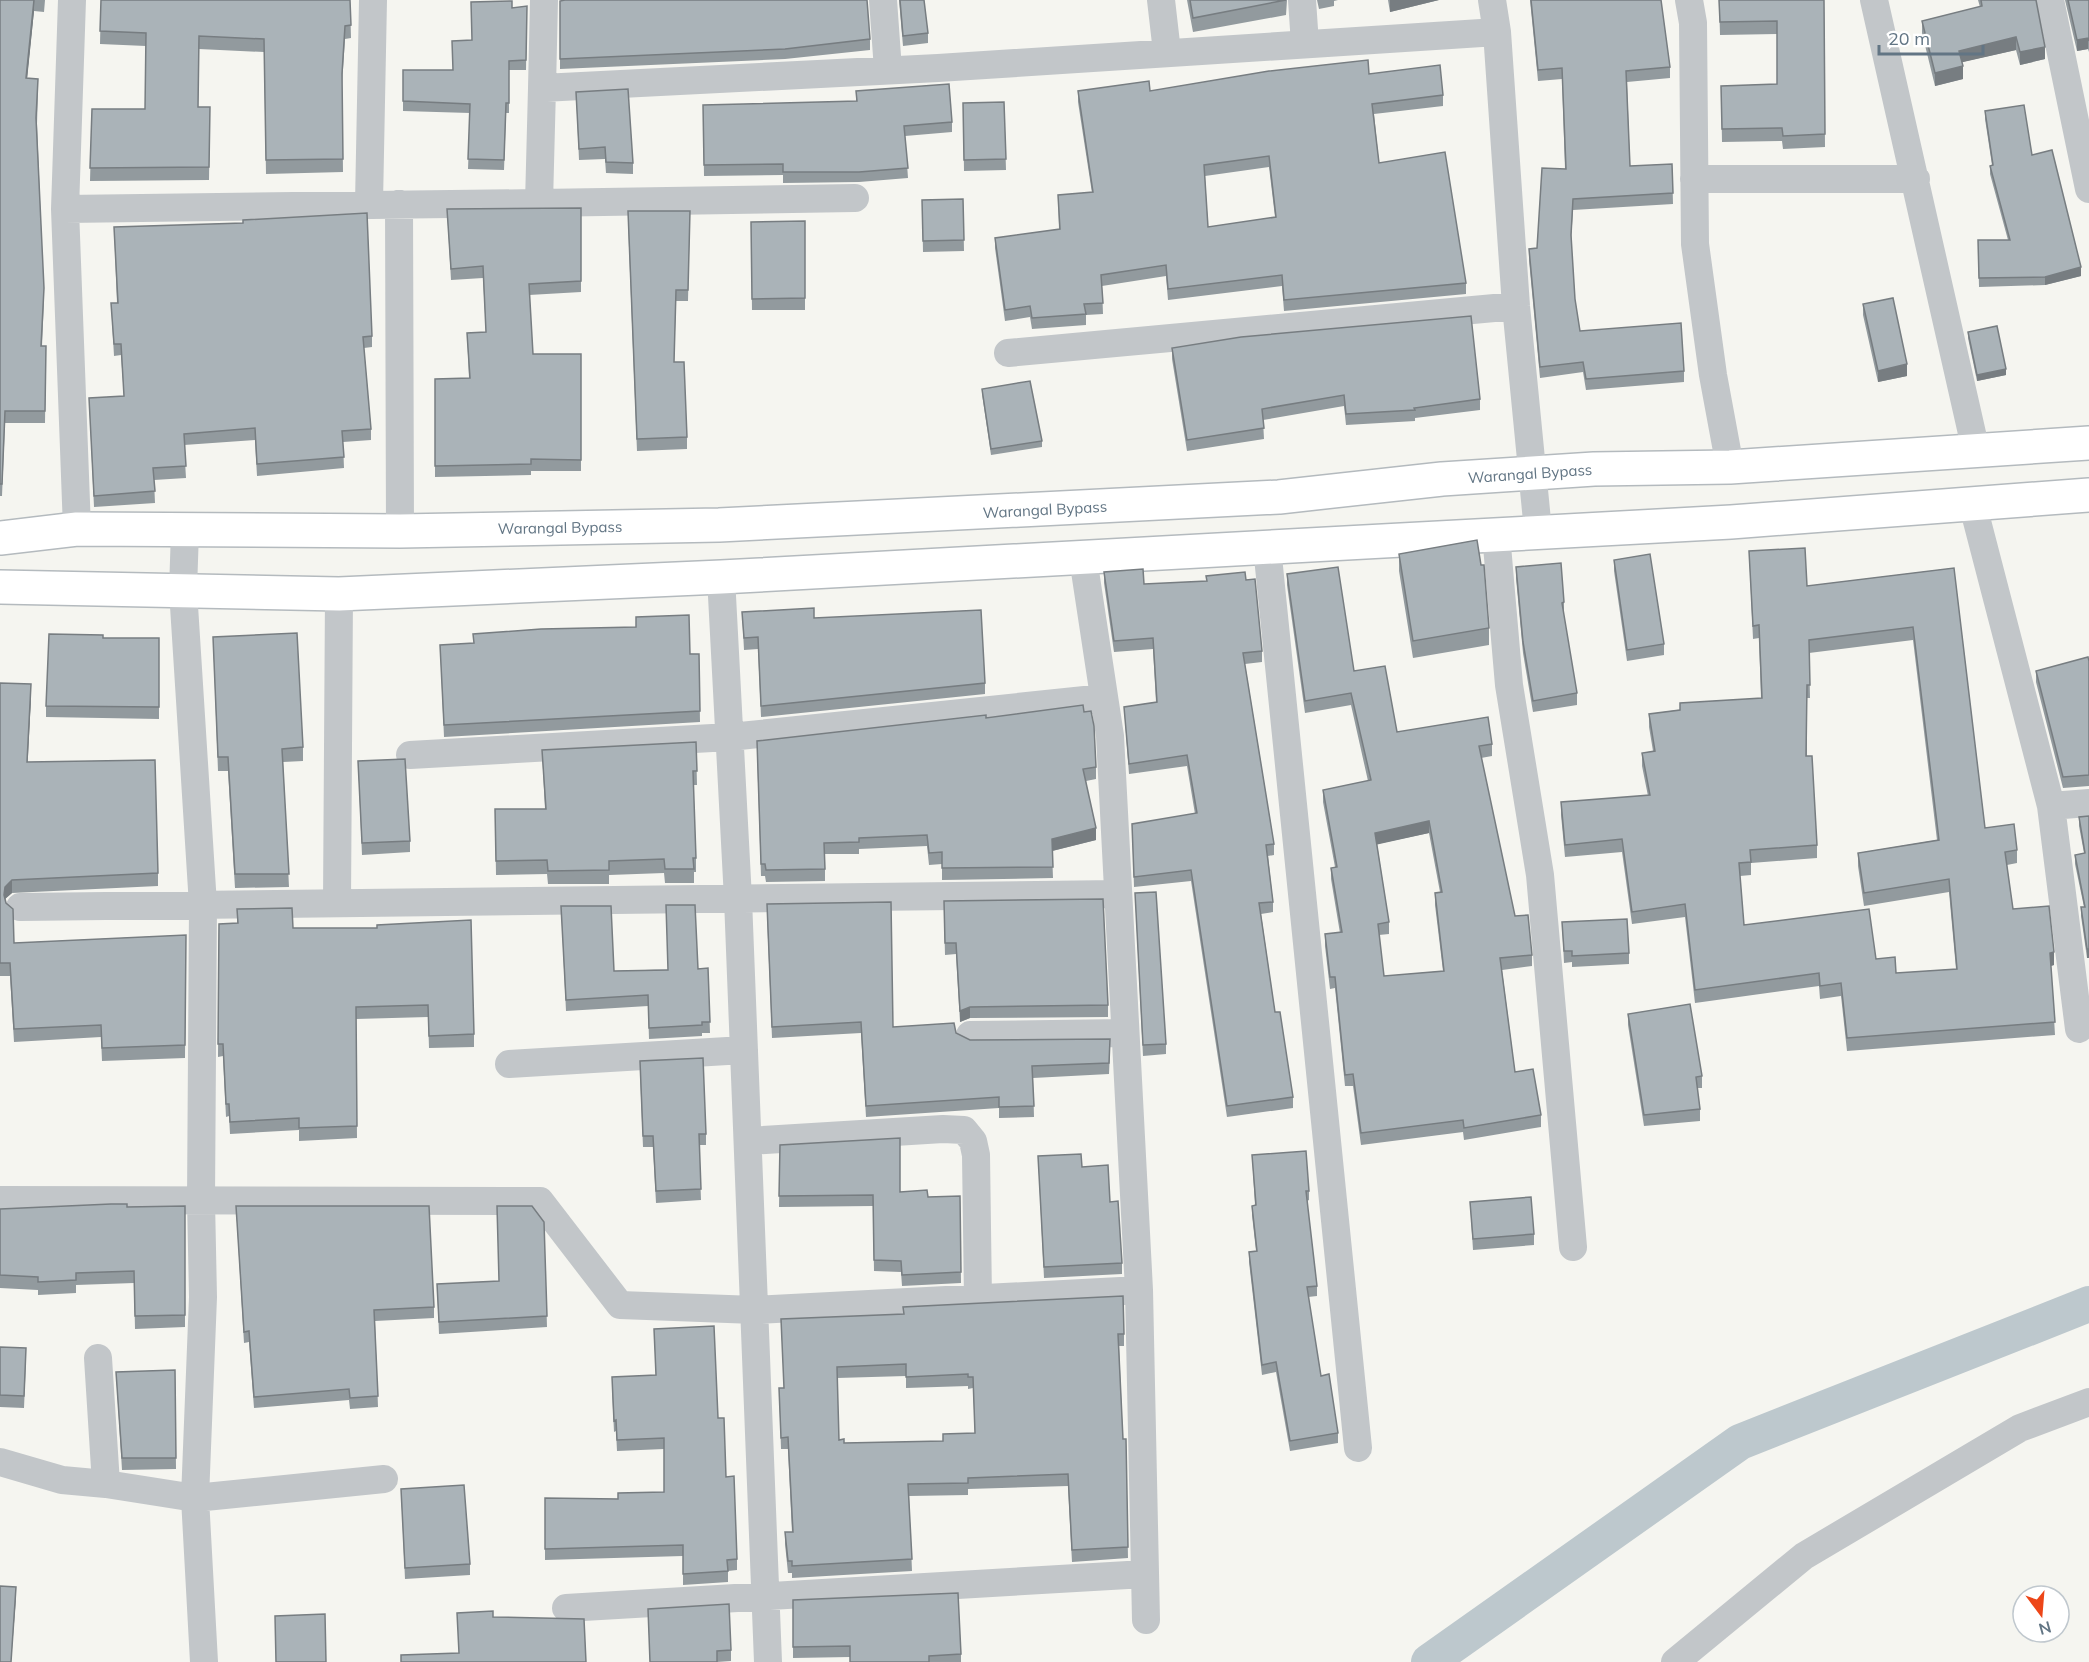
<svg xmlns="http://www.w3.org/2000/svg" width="2089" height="1662" font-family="Mulish,sans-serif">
<rect width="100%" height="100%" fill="#f5f5f0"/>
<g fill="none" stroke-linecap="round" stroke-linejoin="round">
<path stroke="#bdc8cd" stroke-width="36" d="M1429,1662l311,-220 349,-138"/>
<g stroke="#b4babe" stroke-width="36">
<path id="secondary" d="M0,538l77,-9 323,2 319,-6 560,-28 163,-18 152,-10 136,-2 359,-24
M0,587l339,7 382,-17 1010,-55 358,-27"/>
</g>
<path stroke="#c2c6c9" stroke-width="28" d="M883,0l5,70
M1161,0l6,52
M1302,0l3,44
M1689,0l4,23 2,221 18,131 17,92
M1874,0l102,451
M2050,0l39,189
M1497,32l19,274 22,225
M542,88l2,-88
M1694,179h222
M369,203l4,-203
M539,203l316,-5
M399,204l1,327
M65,209l7,-209
M1008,353l508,-47
M1972,502l79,304 28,223
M77,529l-12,-320 474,-6 3,-115 396,-20 559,-36 -5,-32
M185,531l-2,59 20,315 -2,296 2,96 -8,201 9,164
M1496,534l13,151 31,190 33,372
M1267,547l91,901
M1083,558l27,178 29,554 7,330
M721,577l17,322 30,763
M410,755l320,-18 374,-39
M2051,806l38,-3
M337,903l2,-309
M20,907l1098,-13
M970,1035l155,-2
M509,1064l235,-14
M748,1141l195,-12 21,1 9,11 3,14 2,144
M0,1200l540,1 80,104 135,5 384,-20
M98,1358l8,126 89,14 189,-19
M0,1462l62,18 44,4
M566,1608l579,-34
M1675,1662l129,-106 216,-128 69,-26"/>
<use href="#secondary" stroke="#fff" stroke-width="33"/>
</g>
<path fill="#929a9e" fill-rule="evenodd" d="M0,0h45l-1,12 -10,-1 -7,67 11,13 -1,33 7,176 -2,46h4l-1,77h-40l-3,73h-2z
M101,0h249l1,38 -6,1 -3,45 1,88 -77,2 -2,-122 -65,-3 -1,58h12l-1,73 -119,1 2,-72h53l1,-63 -46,-2z
M899,0h25l4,33v10l-25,3z
M1187,0h100l-1,15 -93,17z
M1317,0h21l-4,1v5l-15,3z
M1388,0h51l-49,12z
M1530,0h131l9,67v11l-43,4 3,84 42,-2 1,40 -100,6 -2,31 4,58 5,32 104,40v11l-98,8 -3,-18 -43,6 -11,-118v-11l8,-1 28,-79 -3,-90 -24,2z
M1719,0h105l1,147 -42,2 -1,-8 -60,1 -1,-56 56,-2v-50l-57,1z
M1978,0h58l9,59 -25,6 -4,-15 -54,12 1,17 -28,7 -13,-53v-12l58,-14z
M2065,0h24v52l-1,-3 -11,2z
M560,1l310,38v11l-85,9 -225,10z
M527,6l-1,64h-17v43h-3l-2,57 -36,-1 2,-56 -67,-2v-41h49l19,-30 41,-32z
M1369,74l74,21v11l-69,8 5,49 87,120v11l-182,17 -2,-25 -114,14 -2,-24 -64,10 1,28 -17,1v10l-54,4 -2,-12 -25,4 -10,-73v-10l64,-8 -1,-35 34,-2 -14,-91v-11h72zM1269,167l6,50 -67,10 -3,-51z
M856,91l96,31v10l-47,4 3,42 -49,4 -76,1v-8l-79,1 -1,-71 153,-3z
M576,92l57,71v11l-27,-1 -1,-14 -26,1z
M1004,102l2,68 -42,1 -1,-68z
M1985,111l47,44 49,121 -36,9 -66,2 -1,-47h30l-18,-66v-8l2,-1 -7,-46z
M963,199l1,52 -41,1 -1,-52z
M581,208v84l-52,3 4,59h48v117h-50v4l-96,2v-98l34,-1 -2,-45 19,-1 -3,-54 -32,2 -4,-71z
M690,211l-2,90h-12l-2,61 13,75v12l-50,2 -9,-229z
M805,221v89h-53l-1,-88z
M114,227l258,109v11l-8,1 7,81v11l-28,2 1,26 -87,8 -2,-36 -71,5 2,33 -32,2 1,23 -61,4 -5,-109 35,-2 -3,-41 -7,1 -3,-53h6z
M1863,304l44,72 -29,6 -15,-67z
M1968,332l38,43 -29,6 -9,-43z
M1172,348l308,51v11l-65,8v3l-69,4 -2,-19 -81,14 1,19 -77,12 -15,-92z
M982,389l60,52v6l-51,8 -9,-61z
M1749,551l58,35 147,-18 31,260 32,22v13l-10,2 6,44 41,56 -3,1 4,69 -208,16 -6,-55 -21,3 -1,-13 -124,17 -10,-86 -53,7 -10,-72 -57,5 -4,-42v-13l87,-6 -6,-30v-13l11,-2 -4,-24v-13l112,-16 -2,-60 -6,1zM1913,640l24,200 -79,13v13l6,40 85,-14 7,77 -60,4 -20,-14 -132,-34 -4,-49 11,-1v-12l66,-5v-13l-10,-89v-58h3l-1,-45z
M1399,554l90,74v17l-76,13 -14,-87z
M1614,560l50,84v11l-37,6 -13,-90z
M1516,567l48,35v12h-1l14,79v12l-44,7 -10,-59 -7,-75z
M1104,572l40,12 102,-4 16,71v11l-17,2 29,180v11l-6,1 5,46v10l-12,2 14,98 18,85v11l-66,9 -36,-236 -57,6 -2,-63 63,-10 -8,-48 -58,8 -5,-67 32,-5 -3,-53 -39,3 -10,-69z
M1287,574l67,97 43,61 95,12v12l-11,2 34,158 17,39v11l-30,4 13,102 26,43v12l-77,13 -1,-8 -102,13 -8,-59h-8l-10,-98 -5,1 -5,-43v-12l15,-1 -9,-54v-11l4,-1 -12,-65v-12l45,-9 -17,-76 -46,8 -18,-128zM1429,833l11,59 -5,1v12l8,66 -59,5 -5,-41 10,-1v-12l-12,-78z
M742,612l72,6 171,65v11l-224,23 -3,-68 -14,1z
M213,637l90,110v14l-20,1 6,125 -54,1 -7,-117h-10z
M103,638h56v81l-113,-2v-11z
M440,645l259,9 1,68 -256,15z
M2089,661v125l-26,2 -27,-106v-11z
M0,683l31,14 -4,65 131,111v13l-146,7 -7,6 9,44 172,-8 -1,123 -83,3 -1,-24 -87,5 -4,-66h-10z
M1084,712l12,55v12l-10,2 10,59 -44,11 1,27 -111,2v-16l-13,1 -2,-19 -68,3v5h-34v27l-59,1 -1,-6h-4l-4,-124 229,-34z
M696,742l1,43h-4l3,73v14h-2v11h-29l-1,-10 -55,2v9h-61l-1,-10 -51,1 -1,-66h50l-3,-59z
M358,761l52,80v11l-48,3z
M2089,816v142h-2l-6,-42v-9h3l-9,-43v-9l9,-2 -5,-27v-9z
M1135,893l31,151v10l-23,2z
M561,906l53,65 94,-3 2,65h-8v3l-53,3 -1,-33 -82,5z
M237,909l56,19h84l97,106v13l-45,1 -1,-31 -72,2 1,119 -58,3v-11l-69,4 -1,-18 -3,1 -3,-61 -5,1 1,-133 18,-1z
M944,913l164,92v12l-138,1 -10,4 -4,-68 -11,1z
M767,915l126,112 63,6 14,7 140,10 -1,24 -76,4 1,39 -35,1v-10l-133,9 -5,-84 -89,5z
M1562,922l67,31v11l-57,3v-5l-8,1z
M1628,1014l74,62v12h-5l3,21v12l-56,5 -16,-101z
M640,1073l66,61v11h-7l2,55 -45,3 -3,-56h-10z
M780,1145l120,47 28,5 32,-1 1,87 -59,3 -1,-14 -27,-1 -1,-65 -94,1z
M1252,1155l57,36v9l-2,1 10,85v10l-9,1 13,79 17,57v10l-48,8 -14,-79 -14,3 -13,-113v-10l7,-1 -4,-36v-9l3,-1z
M1038,1156l44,11 28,35 12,61v11l-78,4z
M1470,1202l64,32v11l-61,5z
M185,1206v121l-50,2 -1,-46 -58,2v8l-38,2v-5l-38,-2v-79z
M236,1206l198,101v11l-59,3 3,86 -28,2 -1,-9 -95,8 -5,-66 -5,1z
M544,1222l3,105 -108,7 -2,-50 62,-3z
M781,1319l343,15v12h-5l4,93h3l2,119 -56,4 -4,-76 -100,3v6l-59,1 3,75 -120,7v-5h-4l-3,-29v-12h7l-4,-83h-7l-2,-61h5zM906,1376v12l62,-2v3l5,-1 2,45 -32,8 -99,2 -5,-3 -2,-62z
M654,1329l64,89 19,141v11l-9,1v11l-45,3v-29l-138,4v-62l73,1 46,-7v-43l-47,2 -1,-20 -2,1 -2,-44 44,-13z
M0,1347l26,13 -2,48 -24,-1z
M175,1370l1,99 -54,1 -6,-98z
M401,1489l69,75v11l-65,4z
M793,1600l168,54v8h-111v-5l-57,1z
M648,1609l83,41v11l-14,1h-67z"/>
<path fill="#777d81" d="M34,0v11l-8,79v-12z
M1390,0h49l-49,12z
M2016,37v13l-57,13v-12z
M2088,38v11l-11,2v-11z
M2045,47v12l-25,6v-13z
M1963,66v13l-28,7v-13z
M2081,267v9l-36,9v-8z
M1907,364v12l-29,6v-11z
M2006,369v6l-29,6v-6z
M31,684v13l-4,78v-13z
M1429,821v12l-54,12v-12z
M1096,828v12l-44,11v-12z
M12,880v13l-7,6 -1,-4 1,-8z
M2087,949h2v9h-2z
M2054,952v13l-4,1v-13z
M970,1007v11l-10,4v-11z
M16,1587v11l-5,64z"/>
<path fill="#aab3b8" stroke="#777d81" stroke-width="1.5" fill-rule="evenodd" d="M0,0h34l-8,78 12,1 -2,39 8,170 -3,58h5l-1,65h-40l-3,73h-2z
M101,0h249l1,25 -6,1 -3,48 1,85 -77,1 -2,-121 -65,-3 -1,71h12l-1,60 -119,1 2,-59h53l1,-76 -46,-2z
M565,0h302l3,39 -85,10 -225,10v-58z
M900,0h24l4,33 -25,3z
M1190,0h96l-93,18z
M1531,0h130l9,67 -44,4 4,95 42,-2 1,29 -100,6 -2,36 4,64 5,32 101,-8 3,48 -98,8 -3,-17 -43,5 -11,-118 8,-1 5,-80 24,1 -4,-101 -24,2z
M1719,0h105l1,134 -42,2 -1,-8 -60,1 -1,-43 56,-2v-63l-57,1z
M1981,0h55l9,47 -25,5 -4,-15 -57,14 4,15 -28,7 -13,-52 60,-15z
M2068,0h21v41l-1,-3 -11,2z
M512,1v7l15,-2 -1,54 -17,1v42h-3l-2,57 -36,-1 2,-55 -67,-3v-31h50l-1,-29 20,-1 -1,-38z
M1368,60l1,14 71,-9 3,30 -71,9 7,59 66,-11 21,131 -182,17 -2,-25 -114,14 -2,-24 -65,10 2,28 -19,1 2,10 -54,4 -2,-12 -25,4 -10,-72 65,-9 -2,-34 35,-3 -15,-101 71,-10 1,10 119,-20zM1269,156l7,61 -68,10 -4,-62z
M949,84l3,38 -48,4 4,42 -49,4h-76v-8l-79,1 -1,-60 154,-4 -1,-10z
M628,89l5,74 -27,-1 -1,-15 -26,2 -3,-57z
M1004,102l2,57 -42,1 -1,-57z
M2024,105l8,50 20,-5 29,117 -36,10 -66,1 -1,-38h32l-20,-74 3,-1 -8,-54z
M963,199l1,41 -41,1 -1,-41z
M581,208v73l-52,3 4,70h48v106l-50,-1v5l-96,2v-87l35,-1 -3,-45 19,-1 -3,-66 -32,3 -4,-60z
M628,211h62l-2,79h-12l-2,72h10l3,75 -50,2z
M367,213l5,123 -9,1 8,92 -29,2 2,26 -87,7 -2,-36 -71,6 2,32 -33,2 2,23 -61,5 -5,-98 35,-2 -3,-52h-7l-3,-41h7l-4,-76 129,-4v-3z
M805,221v77l-53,1 -1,-77z
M1893,298l14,66 -29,7 -15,-67z
M1471,316l9,83 -66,9 1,2 -69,4 -2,-19 -82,14 2,19 -77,12 -15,-92 69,-11z
M1997,326l9,43 -29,6 -9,-43z
M1030,381l12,60 -51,8 -9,-60z
M1477,540l4,25h3l5,63 -76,13 -14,-87z
M1805,548l2,38 147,-18 31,260 29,-4 3,26 -12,2 8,57 36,-3 5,46 -4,1 5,69 -208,16 -6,-55 -21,3 -1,-13 -124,17 -10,-86 -53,8 -10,-73 -57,6 -4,-43 89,-7 -8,-42 13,-2 -6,-37 31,-4v-7l82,-5 -3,-73 -6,1 -4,-75zM1913,627l26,213 -81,13 6,40 85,-14 8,90 -61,4 -1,-16 -19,2 -7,-50 -125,16 -5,-62 12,-1 -1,-12 67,-5 -5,-89h-6l1,-71h3l-1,-45z
M1650,554l14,90 -37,6 -13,-90z
M1561,563l3,39 -2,1 15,90 -44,8 -10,-59 -7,-75z
M1338,567l16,104 31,-5 12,66 91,-15 4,27 -13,2 36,170 13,-1 4,40 -32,3 15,114 18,-3 8,46 -77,13 -1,-8 -102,13 -8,-59 -8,1 -10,-98h-5l-5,-43 17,-2 -11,-64 6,-1 -14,-77 48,-10 -20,-87 -46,8 -18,-127zM1429,821l13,71 -7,1 9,78 -60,5 -6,-52 11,-2 -14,-89z
M1143,569l1,15 63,-3 -1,-5 39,-4 1,8 9,-1 7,72 -19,2 31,191 -8,1 7,57 -14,1 16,109h5l13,85 -66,9 -36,-236 -57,7 -2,-53 65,-11 -10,-58 -58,9 -5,-57 33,-5 -4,-64 -39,3 -10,-69z
M814,608v10l167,-8 4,73 -224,23 -3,-69 -14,1 -2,-26z
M689,615l1,39h9l1,57 -256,14 -4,-80 34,-2 -1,-9 68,-5 95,-2v-10z
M297,633l6,114 -21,2 7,125h-54l-7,-117h-10l-5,-120z
M49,634l54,1v3h56v69l-113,-1z
M2088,657l1,4v114l-26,2 -27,-106z
M0,683l31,1 -4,78 128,-2 3,113 -146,7 -7,7 -1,8 2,8 7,6 1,34 172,-8 -1,110 -83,3 -1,-23 -87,4 -4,-66h-10z
M1083,705l1,7 7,-1 3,15 2,41 -13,2 13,59 -44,11 1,28 -111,1v-16l-13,1 -2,-18 -68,3v4l-35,1 1,26 -59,1 -1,-6h-4l-4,-123 229,-26v3z
M696,742l1,29h-4l3,87h-3l1,11h-29l-1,-10 -55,2v9l-61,1 -1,-11 -51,1 -1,-52h51l-4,-59z
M405,759l5,82 -48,2 -4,-82z
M2089,816v133h-2l-6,-42h4l-10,-52 10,-2 -6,-36z
M1156,892l10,152 -23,1 -8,-152z
M1103,899l5,106 -138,2 -10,4 -4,-68h-11l-1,-42z
M891,902l2,125 61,-4 2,10 14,7 140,-1 -1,24 -77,3 2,40 -35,1v-10l-133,9 -5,-84 -89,5 -5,-123z
M666,905h29l3,64 10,-1 2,54h-8v3l-53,3 -1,-33 -82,5 -5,-94h50l3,65 54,-1z
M292,908l1,20h84v-3l94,-5 3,114 -45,2 -1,-31 -72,2 1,119 -58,2v-10l-69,4 -1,-18h-3l-3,-60h-5l1,-120 19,-1 -1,-14z
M1627,919l2,34 -57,3v-5h-8l-2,-29z
M1690,1004l12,72 -6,1 4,32 -56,6 -16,-101z
M703,1058l3,76h-7l2,55 -45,2 -3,-55h-10l-3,-75z
M900,1138v54l27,-2 1,7 32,-1 1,76 -59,3 -1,-14 -27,-1 -1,-65 -94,1 1,-51z
M1306,1151l3,40h-3l11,95 -10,1 14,89 8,-2 9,59 -48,8 -14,-79 -14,3 -13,-113 8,-1 -5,-45 4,-1 -4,-50z
M1081,1154l1,13 26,-2 2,37 8,-1 4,62 -78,4 -6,-111z
M1531,1197l3,37 -61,5 -3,-37z
M111,1204h16v3l58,-1v109l-50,1 -1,-45 -58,2v7l-38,2v-5l-38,-2v-66z
M236,1206h193l5,101 -60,3 4,86 -28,2 -1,-9 -95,8 -5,-66 -5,1z
M497,1206h35l12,16 3,94 -108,6 -2,-38 62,-3z
M1123,1296l1,38h-6l5,105h3l2,108 -56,3 -4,-76 -100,4v5l-60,1 4,75 -120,7v-5h-4l-3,-29h8l-5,-95 -7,1 -2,-50h5l-3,-69 123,-5 -1,-7zM906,1364v13l62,-3v3h5l2,56 -32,1v7l-99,2v-4l-5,1 -2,-73z
M714,1326l4,92h6l2,59 8,-1 3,83 -10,1 1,11 -45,3v-29l-138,4v-51l73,1v-6l46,-1v-54l-47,2 -1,-20 -2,1 -2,-44 44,-2 -2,-46z
M0,1347l26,1 -2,48 -24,-1z
M175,1370l1,88h-54l-6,-86z
M464,1485l6,79 -65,4 -4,-79z
M0,1586l16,1 -5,75h-11z
M958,1593l3,61 -32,2v6h-79v-16l-57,1v-47z
M729,1604l2,46 -14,1v11h-67l-2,-53z
M493,1611v6l91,2 2,43h-185v-7l58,-2 -2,-40z
M325,1614l1,48h-50l-1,-46z"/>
<g text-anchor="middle" stroke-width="6" stroke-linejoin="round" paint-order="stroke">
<g font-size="15" fill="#627584" stroke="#fff">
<text transform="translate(1530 474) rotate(-4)" y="5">Warangal Bypass</text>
<text transform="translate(1045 510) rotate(-3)" y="5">Warangal Bypass</text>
<text transform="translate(560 528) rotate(-1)" y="5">Warangal Bypass</text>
</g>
</g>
<g transform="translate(2041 1614) rotate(164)"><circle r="28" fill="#ffffff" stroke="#c0c8ce" stroke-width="1.5"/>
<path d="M0-4.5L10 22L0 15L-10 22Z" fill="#ed4618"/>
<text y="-9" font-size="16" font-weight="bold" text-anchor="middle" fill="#627584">N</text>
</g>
<path d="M1879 45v9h104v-9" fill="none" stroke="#627584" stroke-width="3"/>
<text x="1888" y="45" font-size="18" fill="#627584" stroke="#ffffff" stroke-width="4.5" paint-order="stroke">20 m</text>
</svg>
